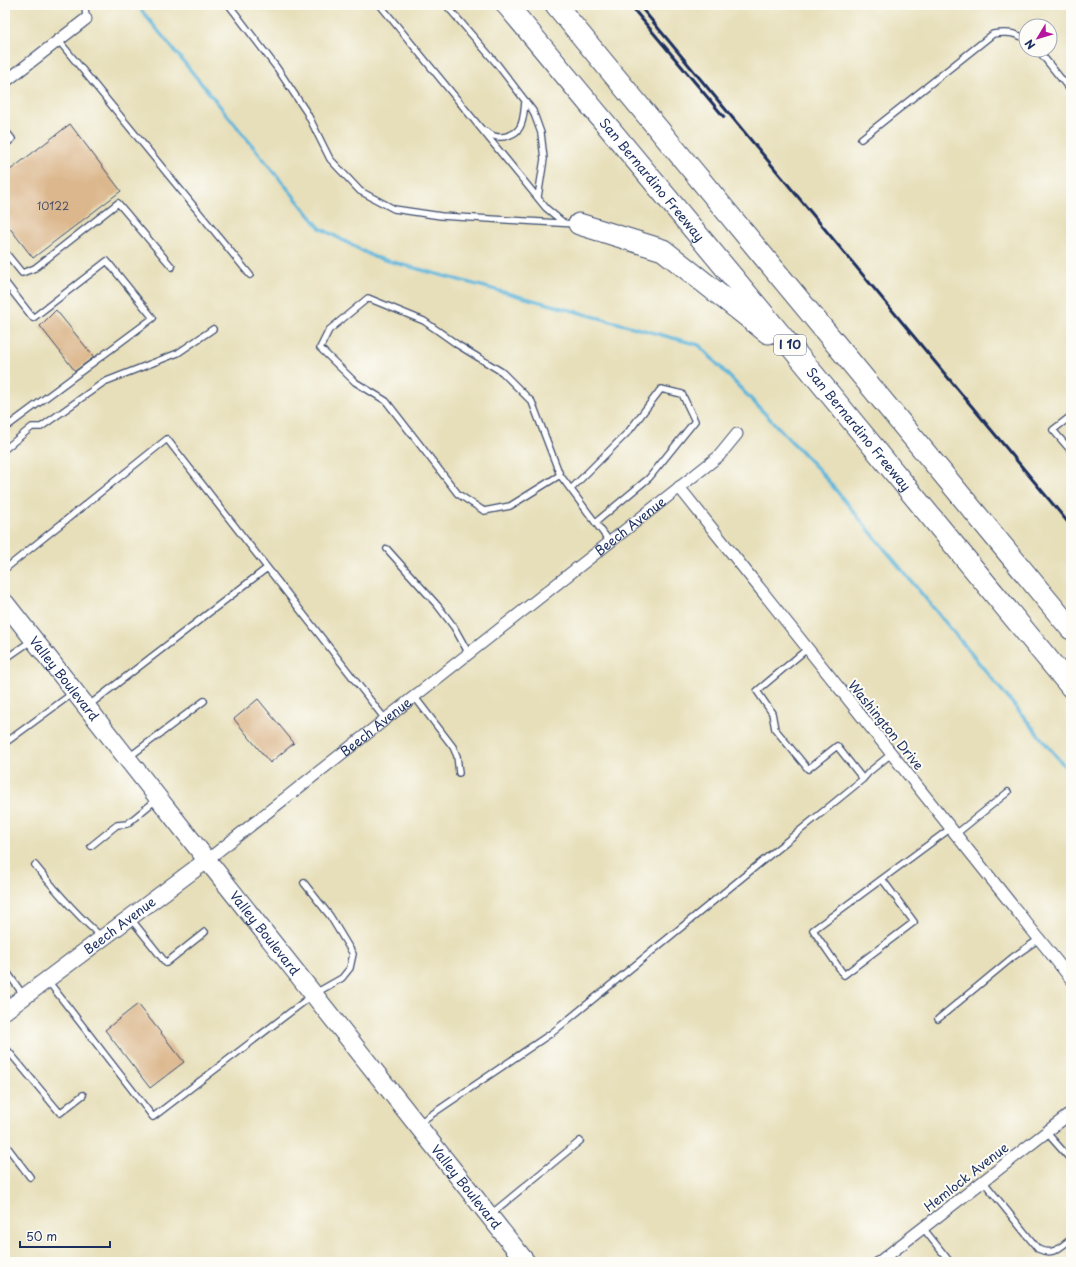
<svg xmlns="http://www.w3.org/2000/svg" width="1076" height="1267" font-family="'Playpen Sans',sans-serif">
<rect width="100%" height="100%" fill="#fdfcf7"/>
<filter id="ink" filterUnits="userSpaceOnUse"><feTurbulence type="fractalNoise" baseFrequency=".025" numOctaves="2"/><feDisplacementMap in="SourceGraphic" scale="8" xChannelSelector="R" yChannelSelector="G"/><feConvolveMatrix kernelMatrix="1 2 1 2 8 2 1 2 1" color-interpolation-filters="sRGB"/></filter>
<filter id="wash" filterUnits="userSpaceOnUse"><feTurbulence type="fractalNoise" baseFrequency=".012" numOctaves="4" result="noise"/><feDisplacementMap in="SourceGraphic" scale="16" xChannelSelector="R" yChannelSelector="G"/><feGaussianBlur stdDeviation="0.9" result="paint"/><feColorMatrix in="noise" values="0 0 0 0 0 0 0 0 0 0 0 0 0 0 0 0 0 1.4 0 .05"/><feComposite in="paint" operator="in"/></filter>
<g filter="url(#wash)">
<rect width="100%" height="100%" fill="#e7dfba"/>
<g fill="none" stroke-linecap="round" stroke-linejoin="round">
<path stroke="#5db5da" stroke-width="3.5" d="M137,5l183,223 54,29 325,88 121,126 251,303"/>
</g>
<g id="blocks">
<path fill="#dcb78d" d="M70,124l51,67 -88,67 -28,-36v-48z
M56,310l38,47 -19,14 -35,-45z
M258,699l36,44 -24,20 -36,-44z
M138,1004l46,58 -34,26 -45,-58z"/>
</g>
</g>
<g filter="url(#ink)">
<use href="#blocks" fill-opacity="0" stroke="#3a496c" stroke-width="1"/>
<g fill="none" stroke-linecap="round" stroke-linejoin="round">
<g stroke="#3a496c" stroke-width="8">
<path id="lane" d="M85,5l1,14
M229,5l48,63 30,45 23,46 30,32 34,18 47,7 135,8
M380,5l166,203 18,15
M446,5l51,59 36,47 8,22 3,26 -6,38
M59,41l191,234
M1038,50l33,41
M5,130l7,9 -7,6
M485,131c3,1 6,4 9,5 8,3 22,-1 26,-9 4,-7 4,-17 5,-25
M861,139l132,-105c12,-2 24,-2 33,6
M5,252l17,21 13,-5 83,-65 54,64
M5,282l28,36 74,-57 46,57 -148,110
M1071,416l-18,14 18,21
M5,449l27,-22h9l63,-45 74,-29 35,-24
M560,475l-28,-73 -30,-30 -44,-27 -34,-24 -56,-23 -39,32 -9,18 35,34 31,19 72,93 26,17 26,-5 50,-31 50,67
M571,489l58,-58 32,-42 21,5 13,27 -46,57 -53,44
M387,549l51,57 16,21 15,27
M5,569l162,-130 218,280
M807,649l-50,42 15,22 3,16 33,40 29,-23 26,33
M5,659l26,-18
M414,696l39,51 4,9 2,17
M88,706l179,-138
M5,743l68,-50
M129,757l75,-56
M956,834l52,-42
M91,846l26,-21 10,-1 29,-24
M35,865c21,26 42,51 67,72
M882,879l32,43 -70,53 -31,-45 138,-102
M131,919l35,44 39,-31
M5,969l19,27
M48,981l105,136 161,-123 28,-16 8,-10 3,-14 -23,-38 -26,-33
M938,1019l75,-62 26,-18
M5,1047l55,66 23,-18
M419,1123l134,-91 310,-253 6,-7 22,-18
M1047,1133l24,27
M5,1144l25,33
M983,1181l55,68c15,7 21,-1 33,-10
M491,1214l89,-73
M923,1228l27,34"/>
</g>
<g stroke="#3a496c" stroke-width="13">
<g id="street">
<path d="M5,82l81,-63"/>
<path d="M679,487l392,492"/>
<path id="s1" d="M207,860l512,-404 18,-22"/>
<path d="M879,1262l192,-149"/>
</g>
</g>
<g stroke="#3a496c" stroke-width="18">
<g id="secondary">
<path id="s2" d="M5,1011l202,-151"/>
</g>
</g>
<g stroke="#3a496c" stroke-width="20">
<g id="primary">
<path id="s3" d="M5,603l202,257 319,402"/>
</g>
</g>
<g stroke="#3a496c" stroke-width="23">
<g id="highway">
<path id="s4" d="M507,5l294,354 270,328"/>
<path d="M556,5l515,624"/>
<path d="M579,224l84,26 105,83"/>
</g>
</g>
<use href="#lane" stroke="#fff" stroke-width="5.5"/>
<use href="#street" stroke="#fff" stroke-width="11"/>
<use href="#secondary" stroke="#fff" stroke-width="16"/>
<use href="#primary" stroke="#fff" stroke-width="18"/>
<use href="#highway" stroke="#fff" stroke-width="21"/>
<path stroke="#1b2f5e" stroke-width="3" d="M630,5l94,112
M639,5l432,521"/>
</g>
</g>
<g text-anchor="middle" stroke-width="4" stroke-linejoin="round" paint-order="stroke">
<g font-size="11" fill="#4b516a">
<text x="53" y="210">10122</text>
</g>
<rect fill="#fdfcf7" stroke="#5f6c8c" stroke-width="1" x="774" y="335" width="32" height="20" rx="3"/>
<g font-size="12" font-weight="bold" fill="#1b2f5e">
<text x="790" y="349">I 10</text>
</g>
<g font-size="13" fill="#1b2f5e" stroke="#fdfcf7">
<text dy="5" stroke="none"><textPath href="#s4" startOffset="227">San Bernardino Freeway</textPath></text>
<text dy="5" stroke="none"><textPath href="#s4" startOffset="551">San Bernardino Freeway</textPath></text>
<text dy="5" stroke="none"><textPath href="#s1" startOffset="539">Beech Avenue</textPath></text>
<text dy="5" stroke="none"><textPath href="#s3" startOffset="96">Valley Boulevard</textPath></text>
<text transform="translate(886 725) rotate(51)" y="5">Washington Drive</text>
<text dy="5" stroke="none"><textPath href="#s1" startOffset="215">Beech Avenue</textPath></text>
<text dy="5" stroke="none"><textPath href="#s2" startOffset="143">Beech Avenue</textPath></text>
<text dy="5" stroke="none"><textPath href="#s3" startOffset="420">Valley Boulevard</textPath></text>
<text transform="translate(966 1177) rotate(-38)" y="5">Hemlock Avenue</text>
<text dy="5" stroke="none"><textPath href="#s3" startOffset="744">Valley Boulevard</textPath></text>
</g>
</g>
<rect width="1076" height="1267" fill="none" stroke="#fdfcf7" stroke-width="20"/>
<g transform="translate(1038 38) rotate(232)"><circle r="19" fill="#fdfcf7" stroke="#a3aaba"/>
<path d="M0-3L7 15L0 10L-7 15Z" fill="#b5179e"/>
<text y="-6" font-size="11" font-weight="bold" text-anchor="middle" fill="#1b2f5e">N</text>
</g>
<path d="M20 1241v6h90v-6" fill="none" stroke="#1b2f5e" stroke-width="2"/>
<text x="26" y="1241" font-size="12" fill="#1b2f5e" stroke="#fdfcf7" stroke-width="3" paint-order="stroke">50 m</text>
</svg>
